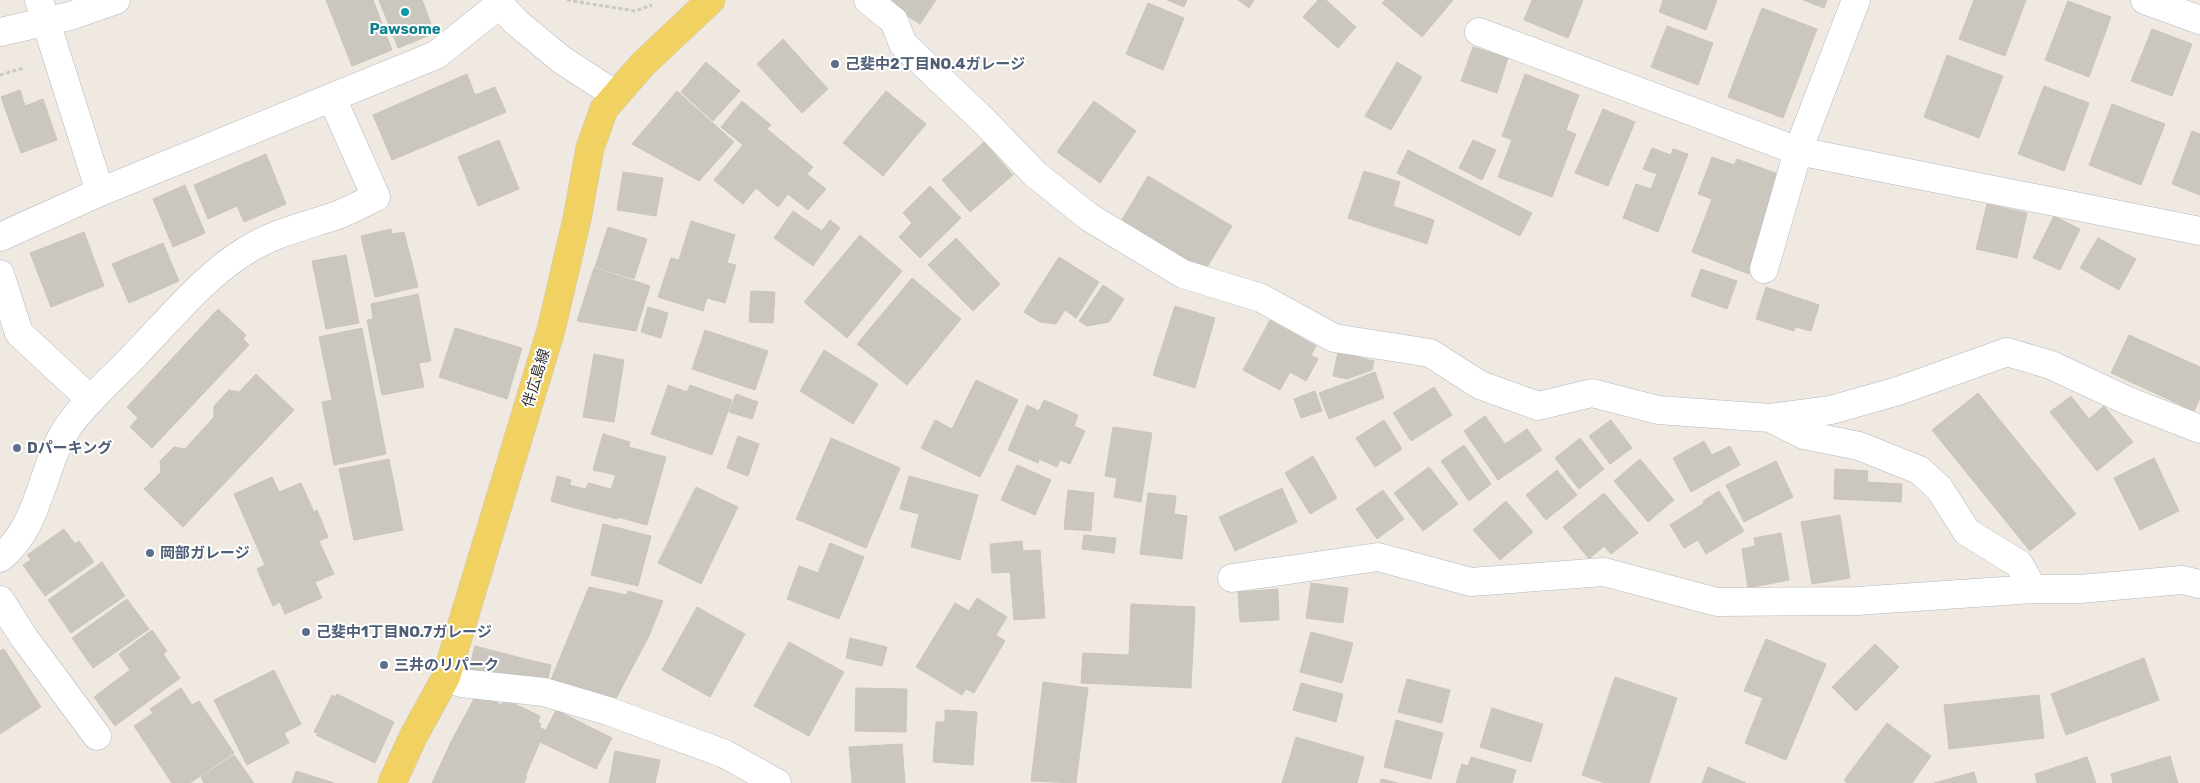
<svg xmlns="http://www.w3.org/2000/svg" width="2200" height="783" font-family="Rubik,'Noto Sans JP',sans-serif">
<rect width="100%" height="100%" fill="#efe9e1"/>
<path fill="#cbc7bf" stroke="#cbc5ba" d="M326,0h47l19,50 -40,16z
M379,0h43l9,24 -7,3 4,9 -30,12z
M889,0h47l-16,24 -33,-22z
M1167,0h20l-3,7z
M1238,0h16l-5,8z
M1318,0h8l30,27 -18,21 -35,-31z
M1385,0h68l-31,37 -40,-34z
M1532,0h51l-15,38 -44,-18z
M1663,0h54l-11,30 -47,-18z
M1803,0h24l-3,8z
M1974,0h52l-21,56 -46,-17z
M2068,1l43,16 -22,60 -44,-17z
M1148,3l36,15 -21,52 -37,-16z
M1762,8l55,21 -34,89 -55,-21z
M1667,26l46,17 -15,42 -47,-18z
M2152,29l40,15 -20,52 -41,-15z
M783,39l45,50 -26,24 -45,-49z
M1473,47l35,11 -11,35 -36,-12z
M1947,55l56,21 -24,62 -55,-21z
M706,62l34,29 -27,30 -32,-29z
M1397,62l25,15 -31,53 -26,-14z
M467,74l8,21 20,-8 11,25 -114,48 -19,-45z
M1525,74l54,21 -13,35 10,4 -24,63 -54,-20 14,-37 -10,-4z
M2044,86l45,17 -25,68 -46,-17z
M20,90l5,16 18,-7 14,41 -36,13 -20,-56z
M677,91l57,51 -35,39 -67,-37z
M886,91l40,33 -43,52 -40,-33z
M742,101l29,24 -4,4 46,38 -6,7 19,15 -18,21 -20,-16 -10,13 -22,-19 -13,16 -29,-24 29,-35 -22,-18z
M1094,101l42,30 -36,52 -43,-31z
M2112,104l53,20 -24,61 -52,-20z
M1603,109l32,13 -27,64 -33,-13z
M2192,131l8,3v61l-28,-11z
M499,140l20,49 -41,17 -20,-49z
M1473,140l23,10 -14,30 -23,-12z
M984,142l29,33 -43,37 -28,-32z
M1652,148l19,7 2,-6 15,5 -30,78 -35,-14 13,-34 15,5 6,-15 -14,-5z
M1408,150l124,63 -12,23 -123,-63z
M266,154l20,50 -42,18 -7,-16 -29,13 -14,-34z
M1712,157l22,8 3,-6 49,18 -37,97 -57,-22 20,-53 -14,-5z
M1364,171l36,11 -7,24 41,14 -7,24 -79,-26z
M623,172l40,6 -7,38 -39,-6z
M1148,176l84,50 -28,46 -84,-49z
M185,185l20,48 -32,14 -20,-48z
M930,186l31,32 -41,40 -21,-21 13,-14 -9,-10z
M1987,204l40,9 -10,45 -41,-9z
M793,211l29,20 8,-11 10,8 -27,38 -39,-28z
M2054,216l26,13 -20,41 -27,-12z
M691,221l44,14 -8,28 9,2 -11,38 -18,-5 -4,13 -45,-14 13,-39 8,2z
M608,227l39,12 -13,40 -39,-12z
M391,229l1,5 12,-2 14,55 -43,10 -14,-61z
M84,232l20,54 -53,21 -21,-54z
M860,235l42,36 -55,67 -43,-36z
M956,238l44,46 -27,27 -45,-46z
M2098,238l38,21 -17,31 -39,-22z
M163,243l16,38 -50,22 -17,-39z
M346,255l13,68 -33,6 -14,-68z
M1059,257l40,25 -23,36 -11,-8 -9,14 -16,-2 -16,-10z
M594,268l56,18 -14,45 -59,-10z
M1701,269l36,12 -10,28 -36,-13z
M912,278l49,41 -54,66 -50,-41z
M1103,285l21,14 -15,23 -22,4 -8,-5z
M1766,287l38,13 -10,31 -38,-12z
M751,291l24,1 -2,31 -24,-1z
M418,294l13,67 -12,2 5,24 -42,8 -15,-75 6,-1 -2,-15z
M1805,300l14,5 -8,26 -15,-4z
M1175,306l40,12 -20,70 -42,-13z
M648,307l20,6 -7,25 -20,-6z
M218,309l28,26 -3,4 6,6 -97,103 -22,-21 8,-9 -11,-11z
M1270,320l46,26 -5,9 7,4 -12,22 -16,-9 -10,18 -37,-20z
M362,328l24,126 -52,11 -12,-63 10,-2 -13,-63z
M455,328l67,20 -15,51 -68,-22z
M705,330l63,21 -13,39 -63,-21z
M2129,335l71,32v31l-6,13 -83,-38z
M824,350l54,34 -25,40 -53,-33z
M1338,352l36,9 -2,9 -25,9 -14,-3z
M594,354l30,6 -10,62 -31,-5z
M1375,372l9,26 -55,21 -10,-26z
M256,374l38,36 -111,117 -39,-38 17,-17 -1,-11 14,-14 11,2 29,-32v-11l15,-16 10,2z
M976,380l42,20 -38,77 -59,-29 14,-28 17,9z
M668,385l19,7 3,-7 42,15 -20,55 -61,-21z
M1434,387l18,28 -41,26 -18,-28z
M1315,391l7,20 -21,7 -7,-19z
M1978,393l98,121 -46,37 -98,-121z
M736,394l22,8 -6,17 -23,-7z
M2071,396l18,23 15,-13 29,36 -36,29 -47,-59z
M1044,400l34,15 -4,11 11,5 -15,33 -10,-4 -3,7 -18,-8 -1,4 -30,-13 19,-45 12,6z
M1485,416l20,28 22,-15 15,21 -44,30 -34,-49z
M1384,420l18,29 -27,18 -19,-29z
M1611,420l21,28 -22,16 -21,-28z
M1113,427l39,6 -11,69 -27,-5 3,-19 -12,-2z
M603,434l27,8 -1,5 37,10 -19,68 -29,-8 -1,2 -53,-14 5,-20 17,4 2,-6 23,6 5,-14 -23,-5z
M738,436l21,8 -11,32 -21,-8z
M831,438l69,30 -34,80 -70,-29z
M1580,438l24,31 -25,20 -24,-31z
M1704,441l8,14 18,-9 10,19 -49,27 -18,-34z
M1464,445l27,39 -22,17 -28,-40z
M1313,456l24,42 -27,16 -25,-41z
M2154,458l25,53 -39,19 -26,-52z
M389,459l14,71 -49,10 -15,-71z
M1640,459l34,41 -26,22 -34,-41z
M1776,461l17,36 -49,25 -18,-37z
M1017,465l34,15 -16,35 -34,-15z
M1429,467l29,37 -35,27 -29,-38z
M1835,469l33,2 -1,11 35,2 -1,18 -67,-3z
M1557,470l20,25 -31,25 -20,-25z
M557,476l14,4 -7,25 -13,-4z
M909,476l69,19 -18,65 -49,-13 8,-33 -19,-5z
M272,477l7,15 22,-9 13,29 3,-2 11,27 -9,4 15,33 -19,8 7,16 -37,16 -5,-12 -7,4 -16,-37 8,-4 -31,-71z
M696,487l42,20 -37,77 -43,-21z
M1282,488l15,34 -62,29 -16,-34z
M1068,490l26,3 -3,38 -27,-2z
M1383,490l21,29 -27,20 -21,-30z
M1719,491l25,40 -38,23 -8,-14 -14,8 -14,-23 34,-22 -1,-2z
M1148,493l28,3 -2,18 13,2 -5,43 -42,-5z
M1604,493l34,40 -27,21 -7,-8 -15,13 -26,-32z
M1506,501l27,31 -33,28 -27,-30z
M1840,515l10,63 -38,6 -11,-62z
M603,524l48,12 -13,50 -47,-11z
M64,529l11,15 4,-3 15,21 -49,34 -22,-31 8,-5 -4,-5z
M1781,533l8,47 -41,8 -6,-39 13,-3 -1,-8z
M1084,535l32,3 -2,15 -32,-4z
M1022,541l1,10 17,-1 5,68 -31,2 -4,-48 -18,1 -2,-29z
M830,543l34,14 -25,62 -52,-20 12,-33 19,7z
M102,562l23,34 -54,37 -23,-33z
M1311,583l37,5 -5,35 -37,-5z
M589,587l38,8 1,-4 35,10 -14,35 -37,70 -64,-19z
M1278,589l1,31 -39,2 -2,-30z
M977,598l30,19 -11,18 9,6 -31,52 -8,-4 -4,6 -46,-28 39,-64 14,8z
M127,599l22,30 -56,39 -21,-30z
M1131,604l64,3 -4,81 -110,-5 2,-30 46,2z
M697,607l48,27 -35,63 -48,-27z
M152,630l15,21 -4,3 17,24 -65,48 -21,-29 36,-27 -11,-16z
M1311,632l42,11 -11,40 -42,-11z
M850,638l37,9 -5,19 -36,-8z
M1766,639l60,25 -40,96 -41,-17 18,-45 -19,-7z
M789,642l55,30 -35,64 -55,-30z
M1875,644l24,23 -43,44 -24,-24z
M475,646l50,13 -6,23 -52,-5z
M4,649l37,58 -41,27v-83z
M2144,658l15,42 -93,35 -15,-41z
M525,659l26,6 -5,23 -27,-6z
M274,670l27,54 -17,9 5,10 -42,22 -33,-65z
M1615,677l62,21 -28,85h-44l-23,-8z
M1407,679l43,11 -8,33 -44,-11z
M1043,682l45,6 -12,95 -45,-2z
M1301,683l42,11 -7,28 -43,-12z
M181,688l11,17 7,-4 35,52 -44,30h-18l-38,-57 19,-13 -3,-4z
M856,688l51,1 -1,43 -51,-1z
M337,694l57,28 -19,41 -59,-28 2,-2 -4,-1 18,-37 3,2z
M2039,695l5,43 -95,11 -5,-44z
M482,696l20,9 2,-6 36,17 -2,6 3,2 -2,3 6,3 -20,47h2l-3,6h-92l19,-41 24,-45 5,3z
M1492,708l51,16 -12,38 -51,-15z
M556,710l56,28 -16,31 -56,-27z
M945,710l32,2 -4,53 -40,-3 3,-40h9z
M1396,720l47,13 -12,46 -47,-12z
M1887,723l44,33 -19,27h-65l-3,-3z
M1296,737l68,20 -7,26h-75z
M902,744l3,39h-53l-3,-36z
M615,751l45,9 -5,23h-46z
M234,755l20,28h-50l-3,-6z
M2170,756l8,27h-65l-2,-9z
M1471,757l45,13 -4,13h-56l6,-19 6,2z
M2087,757l9,26h-59l-2,-9z
M1708,767l38,16h-44z
M296,771l38,12h-42z
M1974,772l3,11h-43z
M1381,779l17,4h-18z"/>
<g fill="none" stroke-linecap="round" stroke-linejoin="round">
<g stroke="#b4b7c1" stroke-width="29">
<path id="minor" d="M39,0l61,192
M496,0l20,22 46,38 54,35
M868,0l26,21 9,23 81,77 51,53 54,43 94,57 78,24 73,40 96,15 50,32 58,21 54,-13 66,17 112,8 61,-8 67,-19 109,-39 44,13 77,36 72,28
M2145,0l55,20
M0,32l70,-16 46,-16
M1479,32l319,119 402,80
M0,237l100,-45 336,-137 64,-51
M1764,269l34,-118 58,-151
M0,274l19,59 72,67
M1770,418l34,17 55,11 60,24 20,18 28,44 52,32 14,25
M0,558c40,-31 41,-90 67,-130 18,-26 45,-49 67,-72 34,-35 71,-81 113,-106 27,-17 58,-24 88,-34 14,-5 28,-13 41,-19l-44,-99
M1232,578l146,-21 93,25 133,-10 113,30 140,-1 176,-12h47l102,-9 18,4
M0,600l25,39 72,97
M446,677l15,6 83,9 64,19 117,43 52,29"/>
</g>
<g stroke="#c9c9c9" stroke-width="29">
<path id="major" d="M392,783l21,-46 33,-60 105,-347 26,-111 13,-71 14,-39 39,-45 68,-64"/>
</g>
<path stroke="#c9c9c9" stroke-width="3" stroke-dasharray="4 2.5" stroke-linecap="butt" d="M567,0l68,11 17,-6
M0,75l24,-7"/>
<use href="#minor" stroke="#fff" stroke-width="28"/>
<use href="#major" stroke="#f2d163" stroke-width="28"/>
</g>
<circle fill="#0f9aa8" stroke="#fff" stroke-width="2" cx="405" cy="12" r="5"/>
<g fill="#5c6f8a" stroke="#fff" stroke-width="2">
<circle cx="835" cy="64" r="5"/>
<circle cx="17" cy="448" r="5"/>
<circle cx="150" cy="553" r="5"/>
<circle cx="306" cy="632" r="5"/>
<circle cx="384" cy="665" r="5"/>
</g>
<g text-anchor="middle" stroke-width="4" stroke-linejoin="round" paint-order="stroke">
<g font-size="15" font-weight="bold" fill="#0d838f" stroke="#fff">
<text x="405" y="34">Pawsome</text>
</g>
<g font-size="15" font-weight="bold" fill="#4e5e75" stroke="#fff" text-anchor="start">
<text x="845" y="69">己斐中2丁目NO.4ガレージ</text>
<text x="27" y="453">Dパーキング</text>
<text x="160" y="558">岡部ガレージ</text>
<text x="316" y="637">己斐中1丁目NO.7ガレージ</text>
<text x="394" y="670">三井のリパーク</text>
</g>
<g font-size="15" fill="#2e2e2e" stroke="#fff">
<text transform="translate(536 378) rotate(-73)" y="5">伴広島線</text>
</g>
</g>
</svg>
